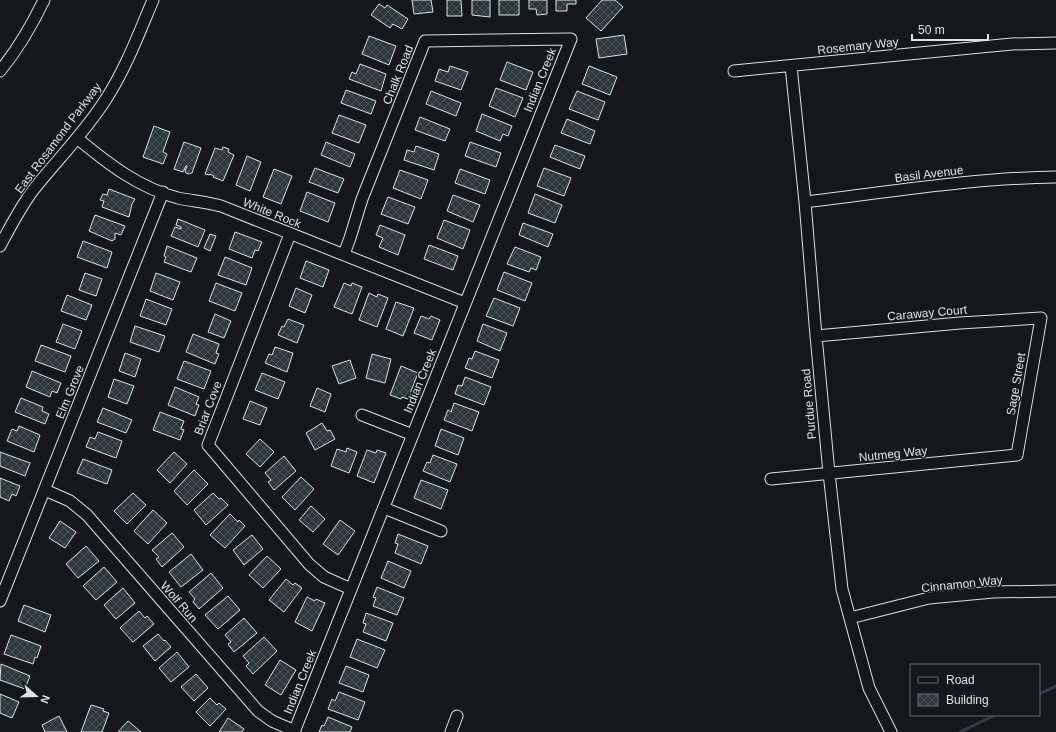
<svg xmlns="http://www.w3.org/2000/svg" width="1056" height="732" font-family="Arial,sans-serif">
<defs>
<pattern id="building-cross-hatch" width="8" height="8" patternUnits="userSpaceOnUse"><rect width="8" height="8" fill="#2c363c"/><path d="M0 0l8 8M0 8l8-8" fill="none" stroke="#4a5358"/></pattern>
</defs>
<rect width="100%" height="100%" fill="#14181c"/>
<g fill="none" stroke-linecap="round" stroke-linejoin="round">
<path stroke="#2f3f4d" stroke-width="3" d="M1039,694l17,-8
M960,732l35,-17"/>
</g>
<path fill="url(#building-cross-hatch)" stroke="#d8e6dc" d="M412,0h19l2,12 -19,2z
M447,0h14l1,16h-15z
M472,0h18v17l-18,-2z
M499,0h20v15h-20z
M529,0h18v14l-10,1 -1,-6h-7z
M556,0h20v4h-9v7h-11z
M602,0h13l8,7 -22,24 -15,-13z
M379,4l6,4 2,-3 21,14 -6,10 -9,-5 -3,4 -19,-13z
M624,35l3,19 -28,4 -3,-19z
M369,36l27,10 -7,19 -27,-11z
M507,62l26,10 -7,18 -26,-10z
M360,64l26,10 -5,17 -32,-12 3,-7 4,2z
M450,66l18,6 -7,18 -26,-9 4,-12 9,3z
M589,66l28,11 -7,18 -28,-11z
M496,88l27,10 -8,19 -26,-11z
M346,90l30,11 -5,13 -30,-11z
M431,91l30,12 -5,13 -30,-12z
M577,91l28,11 -7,18 -29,-11z
M482,114l30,12 -4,10 -5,-2 -3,7 -24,-10z
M339,115l27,10 -7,18 -27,-10z
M420,117l30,12 -5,12 -30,-11z
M567,119l28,12 -5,13 -29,-11z
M154,126l16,6 -7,20 4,2 -4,10 -20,-7z
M184,142l17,6 -9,25 -3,1 -3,-1 -1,-2 2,-5h-1l-3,6 -9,-3z
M326,142l29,12 -5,13 -29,-12z
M470,142l31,11 -5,14 -31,-11z
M555,145l30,11 -5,13 -30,-12z
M416,146l23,8 -5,16 -30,-10 3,-10 7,2z
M223,147l6,2 -1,3 6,3 -11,26 -10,-4 1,-1 -4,-2v1l-5,-1 10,-26 7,2z
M247,156l14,6 -11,29 -14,-6z
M315,168l29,11 -6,14 -29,-11z
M544,168l27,10 -7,18 -27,-10z
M274,169l18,7 -11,28 -18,-7z
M460,169l30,11 -5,14 -30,-11z
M400,170l28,10 -7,19 -28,-11z
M109,189l26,10 -3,5 -3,13 -27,-10 2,-6 -4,-1 3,-6 4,1z
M307,192l28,11 -7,19 -28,-11z
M535,194l27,11 -7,18 -27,-10z
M453,195l27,10 -7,17 -26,-11z
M388,197l27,10 -7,17 -27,-10z
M95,215l30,11 -4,9 -6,-2v6l-3,2 -23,-10z
M178,219l27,11 -7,17 -27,-11 4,-9 6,2v-2l-5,-2z
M444,220l26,10 -7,19 -26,-11z
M523,223l30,11 -5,13 -29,-12z
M380,225l25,10 -7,20 -19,-8 4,-9 -7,-3z
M235,232l27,10 -4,9 -3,-1 -3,8 -23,-9z
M210,234l6,2 -6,15 -6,-3z
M83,241l29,11 -5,16 -30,-11z
M429,245l29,11 -5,14 -29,-11z
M167,246l30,12 -6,14 -27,-10 2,-5 -2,-1z
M515,247l26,10 -5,13 -5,-2 -2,4 -22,-8z
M225,257l27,11 -6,17 -28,-10z
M306,261l23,9 -6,17 -23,-9z
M504,272l28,11 -7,18 -28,-11z
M85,273l17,6 -6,17 -17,-6z
M156,273l24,9 -7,18 -23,-9z
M216,283l26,10 -7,18 -26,-10z
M344,283l7,3 1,-3 10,4 -10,27 -18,-7z
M296,288l16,7 -7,18 -16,-7z
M369,293l8,4 1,-3 10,4 -11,29 -18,-7z
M67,295l25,10 -6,15 -25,-9z
M494,298l26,10 -7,18 -27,-10z
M146,299l26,10 -6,16 -26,-9z
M396,302l18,6 -11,28 -17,-7z
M215,314l16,7 -7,17 -16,-6z
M421,316l8,3 2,-3 9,4 -8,20 -18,-7z
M288,319l16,6 -7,18 -19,-8 4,-9 2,1z
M63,324l19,7 -7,18 -19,-7z
M483,324l24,9 -7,18 -23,-10z
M135,326l30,10 -6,16 -29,-10z
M193,334l26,10 -3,9 3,1 -4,10 -29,-12z
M41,345l30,11 -6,16 -30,-11z
M275,347l18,6 -6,19 -22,-9 4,-9 3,1z
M475,351l24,9 -7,18 -27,-10 4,-10 3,1z
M125,353l16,6 -6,18 -16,-6z
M372,354l19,5 -6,24 -19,-5z
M350,360l6,18 -17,6 -7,-18z
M184,361l27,10 -7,18 -27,-10z
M401,366l17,7 -10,26 -6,-2 -1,2 -11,-4z
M32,371l29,12 -4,10 -5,-2 -2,6 -24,-10z
M262,373l23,9 -7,17 -23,-9z
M465,377l26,10 -7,18 -29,-11 3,-9 4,1z
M114,379l20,7 -7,18 -19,-7z
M175,387l24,10 -3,7 3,1 -4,11 -27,-11z
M317,388l14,6 -6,18 -15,-6z
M21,398l22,9 -1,4 7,3 -4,10 -30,-12z
M250,401l17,7 -7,17 -17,-6z
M454,403l25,9 -7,19 -28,-11 4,-10 3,2z
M103,408l29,12 -6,13 -29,-11z
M160,412l24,9 -3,8 3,1 -4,10 -27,-10z
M322,423l5,8 3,-1 5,9 -20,11 -9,-17z
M19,426l21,9 -6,17 -27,-11 5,-12 5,2z
M441,429l23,9 -6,17 -23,-9z
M98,432l24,9 -6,17 -30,-11 4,-10 5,2z
M260,439l14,13 -14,15 -14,-13z
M347,448l10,4 -8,21 -18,-7 6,-17 9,3z
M367,450l9,3 1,-3 9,3 -12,30 -17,-7z
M0,452l30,11 -5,13 -25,-10z
M174,452l13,12 -17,19 -13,-13z
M433,455l24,9 -7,18 -27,-11 4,-9 3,1z
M284,456l12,15 -22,19 -6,-8 3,-2 -6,-7z
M83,459l29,11 -5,14 -30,-11z
M194,470l14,14 -21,21 -13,-14z
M301,477l13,12 -19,21 -13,-13z
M0,478l20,8 -4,10 -4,-2 -3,7 -9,-4z
M421,480l27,10 -7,19 -27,-11z
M133,493l13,12 -19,19 -13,-13z
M213,493l6,6 2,-1 7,7 -22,20 -12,-15z
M311,506l14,13 -12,13 -14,-12z
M153,510l14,13 -19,21 -14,-13z
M230,514l8,8 1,-2 6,6 -20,22 -15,-13z
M340,520l15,11 -17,24 -15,-11z
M60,521l16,11 -11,16 -16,-10z
M172,533l12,14 -22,20 -6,-8 3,-2 -7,-7z
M398,534l30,12 -7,18 -26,-11 3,-9 -3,-1z
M252,535l11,14 -19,16 -11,-15z
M86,546l13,15 -21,17 -12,-14z
M191,554l12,16 -22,17 -12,-15z
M267,556l14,13 -18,19 -14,-13z
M388,561l23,10 -7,17 -23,-10z
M104,567l13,15 -21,18 -13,-14z
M211,573l12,15 -24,21 -6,-7 2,-3 -6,-7z
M286,579l7,6 2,-2 7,5 -18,24 -15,-12z
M377,587l27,11 -7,17 -24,-9 3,-8 -3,-1z
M123,588l12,15 -19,16 -12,-14z
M228,596l12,14 -22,19 -13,-14z
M307,597l8,4 1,-2 9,4 -13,28 -17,-9z
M24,605l27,10 -6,17 -27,-11z
M139,611l6,7 2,-2 7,8 -21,18 -13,-14z
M366,613l27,10 -7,18 -23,-9 3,-8 -3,-1z
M244,618l13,15 -23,19 -6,-8 3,-2 -6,-7z
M158,634l6,7 1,-1 6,7 -16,14 -12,-15z
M11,635l30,11 -4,12 -2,-1 -2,7 -29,-10z
M264,637l13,14 -24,23 -7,-8 3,-3 -6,-7z
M357,639l28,11 -8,18 -27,-11z
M177,652l12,15 -18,15 -12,-14z
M280,660l16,10 -15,25 -16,-10z
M1,664l29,12 -5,13 -25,-9z
M346,666l23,9 -6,17 -24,-9z
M196,674l12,14 -14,13 -13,-14z
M339,692l26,10 -7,18 -30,-11 4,-10 3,2z
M0,694l19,8 -7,16 -12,-5z
M210,698l7,7 2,-2 7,6 -16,17 -14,-14z
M91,705l13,4 -1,2 6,2 -7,19h-21z
M59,716l8,16h-22l-3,-7z
M328,717l24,10 -2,5h-31l3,-7 2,1z
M228,718l16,11 -2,3h-23z
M128,721l13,11h-23z"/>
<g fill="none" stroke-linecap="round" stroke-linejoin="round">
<g stroke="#d8e6dc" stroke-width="13">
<path id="minor" d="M791,66l14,136 11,134 13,137 13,116 27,99 22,44
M0,71c18,-22 32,-46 44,-71
M734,71l278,-27 44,-1
M77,138c30,25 62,50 101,60 14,3 29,4 43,8l244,97
M805,202c84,-10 167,-24 251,-25
M290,234l-82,211 101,119 15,13 27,12
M0,246c10,-19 21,-40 34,-57 24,-30 52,-58 72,-90 20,-31 33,-66 47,-99
M362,415l51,20
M771,479l246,-24 24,-137 -81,5 -144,13
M45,490l25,11 17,14 171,196 14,10 23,10
M384,508l57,23
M0,601l163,-409
M850,618l79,-20 64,-6 63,-1
M294,732l277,-693 -146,2 -63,158 -12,39 -6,16
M451,732l6,-16"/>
</g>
<use href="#minor" stroke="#14181c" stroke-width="11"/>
</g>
<g text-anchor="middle" stroke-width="3" stroke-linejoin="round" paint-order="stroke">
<g font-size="12" fill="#d8e6dc" stroke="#14181c">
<text transform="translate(858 46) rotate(-6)" y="4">Rosemary Way</text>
<text transform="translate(398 75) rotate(-68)" y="4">Chalk Road</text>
<text transform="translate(540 80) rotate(-68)" y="4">Indian Creek</text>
<text transform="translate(58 138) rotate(-53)" y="4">East Rosamond Parkway</text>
<text transform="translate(929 174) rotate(-7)" y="4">Basil Avenue</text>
<text transform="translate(272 213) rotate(22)" y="4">White Rock</text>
<text transform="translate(927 313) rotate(-5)" y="4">Caraway Court</text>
<text transform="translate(420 381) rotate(-68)" y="4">Indian Creek</text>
<text transform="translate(1016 384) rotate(-80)" y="4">Sage Street</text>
<text transform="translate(70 392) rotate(-68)" y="4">Elm Grove</text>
<text transform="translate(809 404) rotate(-95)" y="4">Purdue Road</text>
<text transform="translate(208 408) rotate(-69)" y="4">Briar Cove</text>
<text transform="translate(893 454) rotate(-6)" y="4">Nutmeg Way</text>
<text transform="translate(962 584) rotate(-6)" y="4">Cinnamon Way</text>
<text transform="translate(179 602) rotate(49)" y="4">Wolf Run</text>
<text transform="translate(300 682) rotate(-68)" y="4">Indian Creek</text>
</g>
</g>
<rect x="910" y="664" width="130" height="52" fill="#14181c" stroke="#626a69"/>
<rect x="918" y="677" width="20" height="6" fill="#14181c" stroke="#626a69"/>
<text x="946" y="684" font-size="12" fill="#d8e6dc">Road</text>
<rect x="918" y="694" width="20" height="12" fill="url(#building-cross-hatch)" stroke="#626a69"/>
<text x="946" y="704" font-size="12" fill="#d8e6dc">Building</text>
<g transform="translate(36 696) rotate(110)" stroke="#14181c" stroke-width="3" paint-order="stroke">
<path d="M0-3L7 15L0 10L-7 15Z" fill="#d8e6dc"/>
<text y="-6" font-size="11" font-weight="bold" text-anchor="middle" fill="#d8e6dc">N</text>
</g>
<path d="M912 34v6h76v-6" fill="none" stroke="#d8e6dc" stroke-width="2"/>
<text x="918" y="34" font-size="12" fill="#d8e6dc" stroke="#14181c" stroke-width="3" paint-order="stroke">50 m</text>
</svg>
